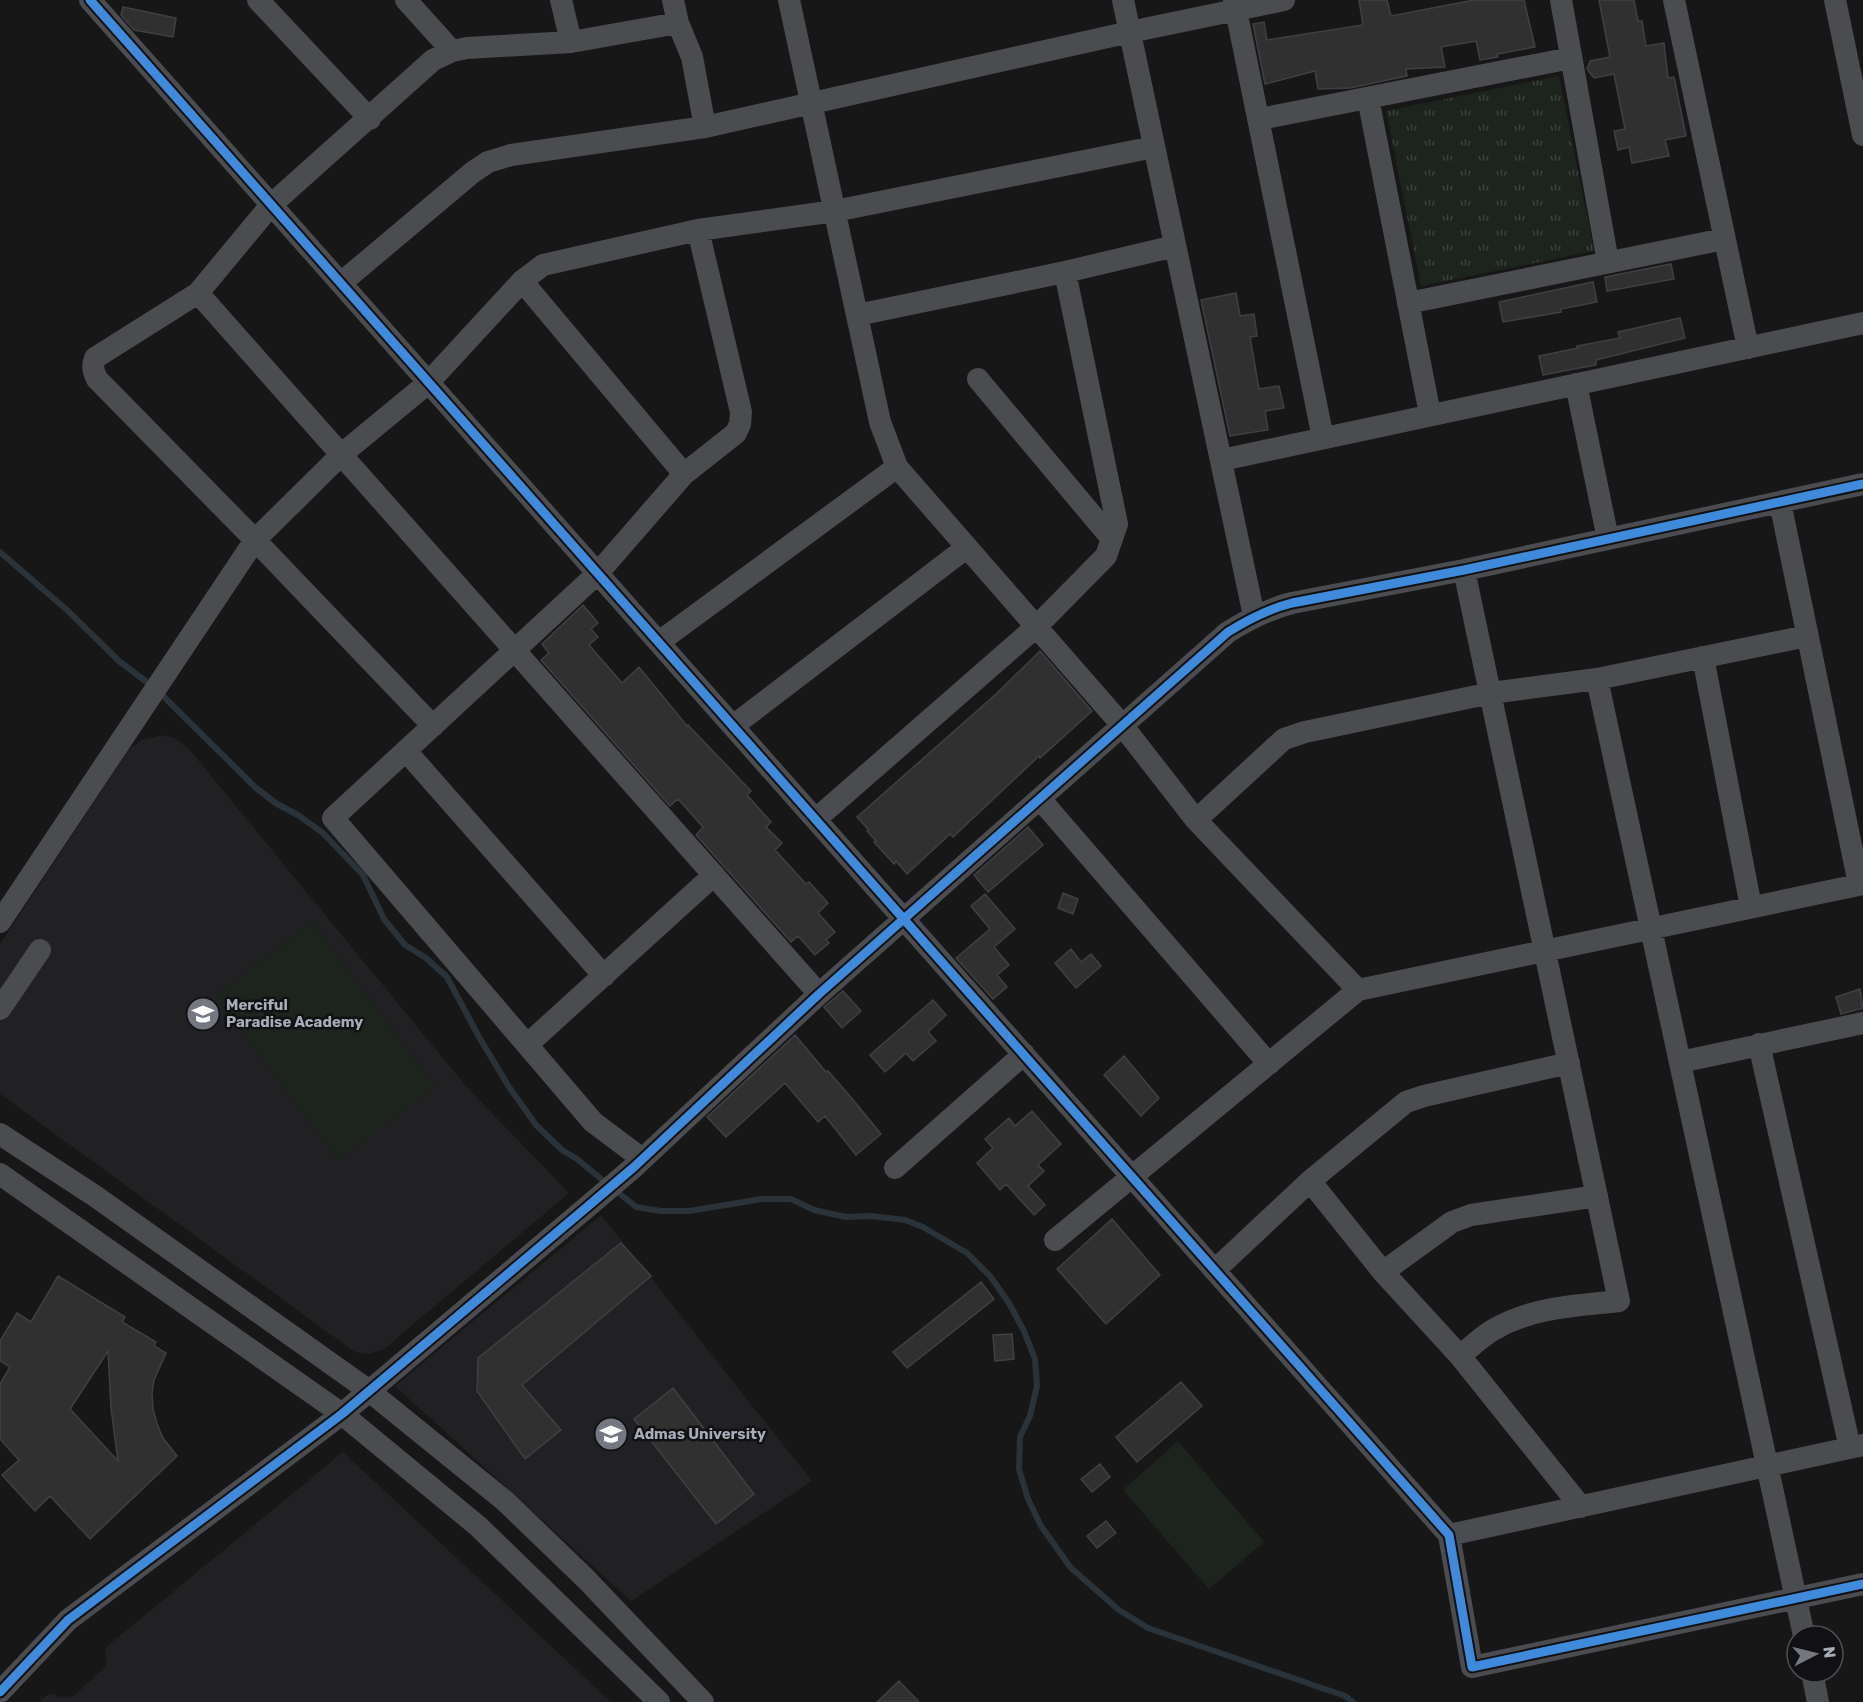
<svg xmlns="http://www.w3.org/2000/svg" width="1863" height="1702" font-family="Rubik,sans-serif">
<defs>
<pattern id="grass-tufts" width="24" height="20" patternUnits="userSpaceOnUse" patternTransform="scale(1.5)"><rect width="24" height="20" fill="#1d241d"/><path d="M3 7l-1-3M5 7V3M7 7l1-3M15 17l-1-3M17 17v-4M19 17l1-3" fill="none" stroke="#3b413c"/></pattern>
</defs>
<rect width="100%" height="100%" fill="#171717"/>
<path fill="#212123" d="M162,735l12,3 15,11 276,336 104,108 -185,156 -16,5 -13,-2 -355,-258v-150l129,-195 13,-9z
M601,1215l211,266 -181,120 -236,-215z
M343,1452l268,250h-572l11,-9 11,4 13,-1 33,-31 -2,-17z"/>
<path fill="url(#grass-tufts)" d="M1559,76l35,175 -173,35 -35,-175z"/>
<path fill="#1d241d" d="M312,922l123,164 -97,74 -123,-164z
M1178,1441l86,101 -55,47 -86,-99z"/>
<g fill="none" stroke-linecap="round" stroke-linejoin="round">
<path stroke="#2a3339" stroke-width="6" d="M0,552l67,58 52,51 33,25
M160,693l96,95 21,16 21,11 25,18 40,42 21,44 21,26 21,13 21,19 32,60 30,50 27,38 26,25 15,9 29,24
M614,1189l22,18 25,4h28l73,-12h29l23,11 32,7 25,-1 34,4 18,7 44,26 23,23 19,27 15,28 11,28 2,27 -7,30 -10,21 -1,32 9,30 13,27 30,42 48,42 29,18 197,68 8,6"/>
</g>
<path fill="#303031" stroke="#3f4043" stroke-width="1.5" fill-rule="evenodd" d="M1359,0h28l4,16 83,-16h50l11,47 -38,7 1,3 -18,3 -4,-19 -35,6 4,20 -39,2 1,7 -57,12 -32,1 -3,-18 -50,13 -12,-60 11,-2 3,18 96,-15z
M1599,0h35l4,21h4l4,25 18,-3 4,35 6,-1 12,59 -21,4 4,16 -37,7 -3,-16 -11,3 -4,-19 11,-2 -11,-55 -20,4 -7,-9 3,-8 20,-4z
M123,7l53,11 -3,19 -39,-7 -13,-15z
M1671,264l3,15 -67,12 -2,-14z
M1593,282l4,20 -36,7v3l-58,10 -4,-20z
M1236,293l4,23 14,-2 3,22 -7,1 9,52 20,-3 5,22 -19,3 3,19 -38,6 -29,-136z
M1680,318l5,20 -89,22v5l-53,10 -4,-19 39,-8 -1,-2 43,-8 -2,-6z
M583,605l15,18 -7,6 7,8 -9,8 33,38 17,-16 48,59 1,-1 63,66 -4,4 24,27 -5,5 16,16 -7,7 31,34 3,-2 19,21 -10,10 17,19 -9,8 3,3 -14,12 -17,-19 -7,6 -95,-107 7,-8 -25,-28 -8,7 -129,-146 8,-7 -7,-9z
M1040,651l52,60 -52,47 -1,-2 -86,81 -3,-3 -43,40 -11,-13 -2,3 -20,-22 2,-1 -9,-10 1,-2 -11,-12 138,-122z
M1028,827l15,18 -55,47 -14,-17z
M1063,893l15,6 -5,15 -15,-6z
M985,894l30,35 -21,18 15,18 -12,10 10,12 -14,12 -37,-41 34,-29 -19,-23z
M1071,949l10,13 10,-8 10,12 -25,22 -21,-25z
M1860,989l3,19 -22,6 -5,-17z
M843,991l18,20 -19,17 -18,-21z
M933,1000l13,15 -18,17 8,9 -23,20 -7,-8 -21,19 -15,-17z
M795,1035l31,37 2,-1 21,24 32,39 -25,21 -31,-39 -7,6 -33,-39 -59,54 -19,-20z
M1124,1056l35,42 -18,18 -37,-41z
M1032,1111l29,33 -23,21 6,6 -16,15 17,19 -11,10 -28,-31 -6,6 -23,-27 16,-15 -8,-9 24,-21 6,8z
M1112,1219l48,56 -54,49 -49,-55z
M621,1243l30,33 -129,109 39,45 -36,29 -48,-68 1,-33z
M58,1276l67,41 -3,5 34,20 -2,4 12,7 -12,27 -2,13 1,16 4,15 6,14 14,18 -87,83 -40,-43 -15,15 -33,-36 17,-15 -19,-21v-55l10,-17 -10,-6v-20l17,-28 14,9zM108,1351l3,57 7,53 -48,-52z
M981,1282l13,17 -87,69 -14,-16z
M1012,1334l2,25 -19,2 -2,-26z
M1181,1382l21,24 -65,56 -21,-25z
M673,1388l81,106 -38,30 -82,-105z
M1100,1464l10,13 -18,15 -11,-13z
M1106,1521l10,12 -19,15 -10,-12z
M899,1681l20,21h-42z"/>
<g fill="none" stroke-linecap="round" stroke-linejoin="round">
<path stroke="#4b4c50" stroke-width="22" d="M90,0l1359,1535 23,132 391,-83
M258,0l112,119
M406,0l46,51
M561,0l10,42
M673,0l5,23 14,34 13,70
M789,0l91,422 17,45 225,258 74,95 162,170
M1123,0l131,616
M1234,0l89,438
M1561,0l47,262
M1674,0l74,348
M1835,0l28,135
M1368,98l62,316
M1260,119l311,-61
M522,281l162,193
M341,283l132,-111 15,-10 23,-7 194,-28 425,-95 154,-32
M198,293l621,701
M1408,303l316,-64
M857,315l208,-43 110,-26
M978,379l134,160
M1576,384l32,155
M1222,460l641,-137
M1780,502l79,382
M659,642l238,-175
M1703,657l48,250
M1597,679l207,957
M433,726l-178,-186 -158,-161c-4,-8 -5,-13 -2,-21l103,-65 73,-88 162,-145 19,-9 15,-3 104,-6 107,-19
M733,726l233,-178
M406,751l198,225
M1040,799l229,265
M816,819l221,-193 69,-70 11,-32 -52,-252
M1196,820l88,-81 21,-7 186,-39 106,-14 210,-43
M0,922l255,-382 87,-86 86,-71 94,-102 21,-16 155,-35 137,-19 319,-64
M0,1009l40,-59
M1759,1044l91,404
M527,1045l187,-170
M1680,1062l183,-39
M0,1134l95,62 273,194 137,111 80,77 118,124
M641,1158l-48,-36 -260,-304 265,-245 86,-99 52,-41 4,-9 1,-12 -43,-182
M895,1168l129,-114
M0,1174l342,240 137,113 180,175
M1310,1181l73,91 77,84 121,151
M1055,1240l303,-250 505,-106
M1215,1270l95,-89 96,-79 18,-6 145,-33
M1383,1272l69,-50 19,-7 126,-19
M1460,1356c11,-9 21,-19 33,-26 39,-23 82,-24 126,-29l-155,-731
M1449,1535l414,-90
M1812,1672l6,30
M0,1692l68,-72 274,-206 245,-207 47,-40 185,-173 409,-362c21,-13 40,-23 64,-29l172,-33 399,-86"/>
<g stroke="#111113" stroke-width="13">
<path id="cycleway" d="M90,0l1359,1535 23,132 391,-83
M0,1692l68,-72 274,-206 245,-207 47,-40 185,-173 409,-362c21,-13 40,-23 64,-29l172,-33 399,-86"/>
</g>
<use href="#cycleway" stroke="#408adc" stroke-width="9"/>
</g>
<defs>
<g id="school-disc" transform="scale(1.725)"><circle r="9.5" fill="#757880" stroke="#111113"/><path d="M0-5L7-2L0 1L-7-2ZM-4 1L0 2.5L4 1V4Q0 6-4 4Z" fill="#fff"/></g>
<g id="university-disc" transform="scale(1.725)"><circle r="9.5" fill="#757880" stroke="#111113"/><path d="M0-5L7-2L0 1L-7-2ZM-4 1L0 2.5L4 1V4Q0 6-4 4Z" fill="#fff"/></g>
</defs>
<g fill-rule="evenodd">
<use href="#school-disc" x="203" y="1014"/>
<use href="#university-disc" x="611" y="1434"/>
</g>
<g text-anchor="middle" stroke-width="5" stroke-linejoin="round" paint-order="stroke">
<g font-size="15" font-weight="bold" fill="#a7adb8" stroke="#111113" text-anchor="start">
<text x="226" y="1010">Merciful<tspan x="226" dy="17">Paradise Academy</tspan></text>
<text x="634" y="1439">Admas University</text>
</g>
</g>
<g transform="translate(1815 1654) rotate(83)"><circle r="28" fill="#111113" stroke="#4d4f55" stroke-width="1.5"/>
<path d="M0-4.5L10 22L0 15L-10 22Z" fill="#757880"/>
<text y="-9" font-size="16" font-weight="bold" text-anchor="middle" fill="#a7adb8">N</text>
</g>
</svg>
